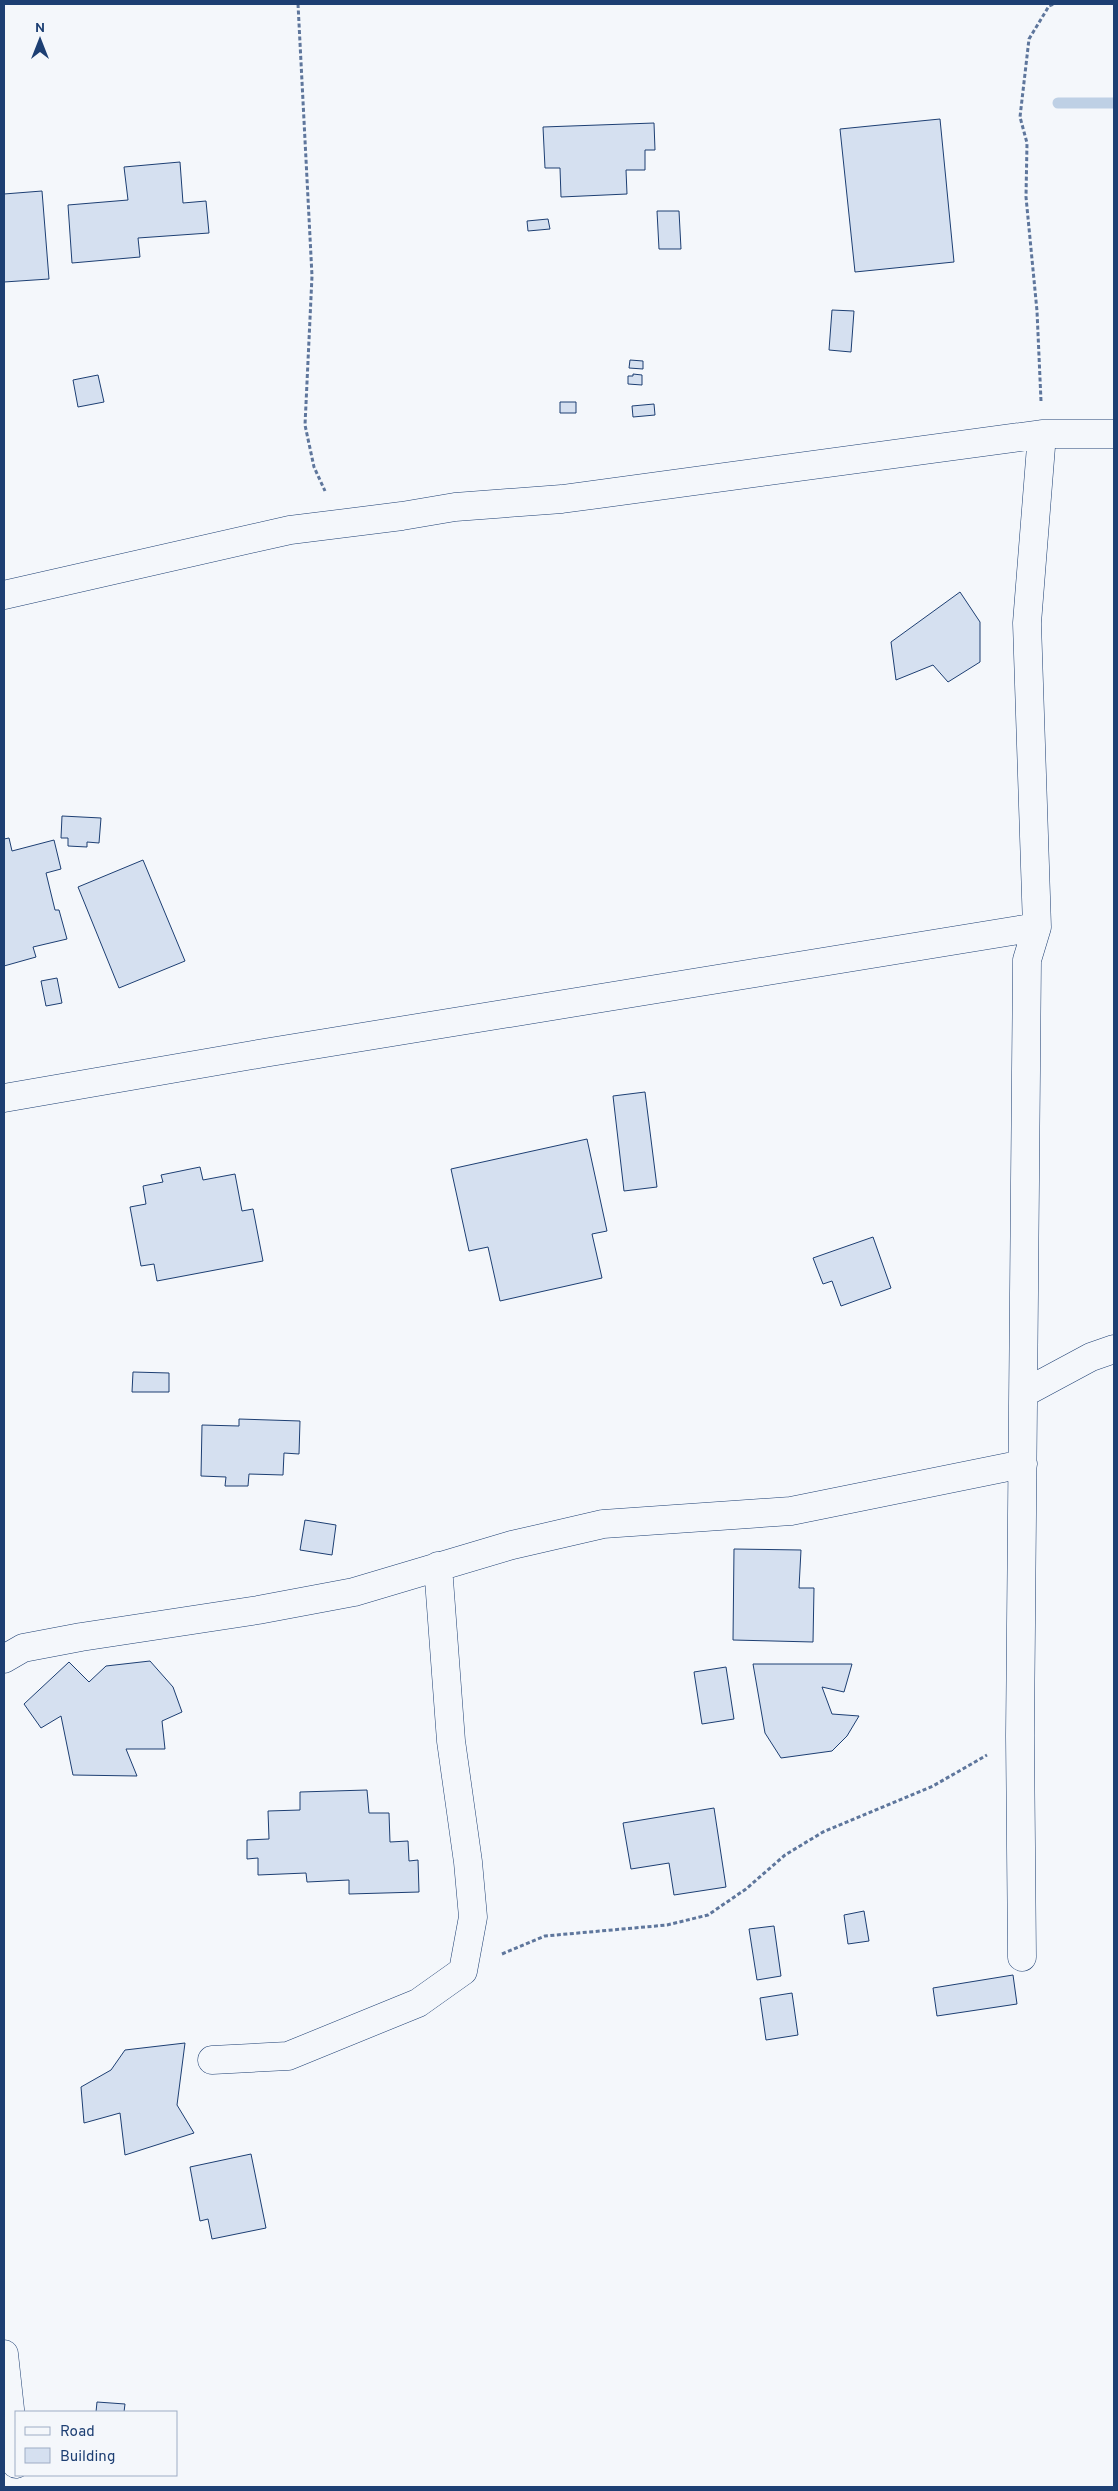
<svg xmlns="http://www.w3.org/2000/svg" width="1118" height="2491" font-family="Overpass,sans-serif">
<rect width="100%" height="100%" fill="#f4f7fb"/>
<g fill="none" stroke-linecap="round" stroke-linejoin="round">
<path stroke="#bed0e5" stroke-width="11" d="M1058,103h56"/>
</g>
<path fill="#d5e0f0" stroke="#1d3f73" d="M940,119l14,143 -99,10 -15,-143z
M654,123l1,27h-10v20h-19l1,24 -66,3 -1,-29h-15l-2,-41z
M180,162l3,41 23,-2 3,32 -71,5 2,19 -68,6 -4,-58 60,-5 -4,-33z
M42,191l7,88 -45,3v-88z
M657,211h22l2,38h-22z
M548,219l2,10 -22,2 -1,-10z
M832,310l22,1 -3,41 -22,-2z
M630,360l13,1v8l-14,-1z
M633,374l9,1v10l-14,-1v-8h5z
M98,375l6,27 -26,5 -5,-27z
M560,402h16v11h-16z
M654,404l1,11 -22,2 -1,-11z
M960,592l20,30v40l-32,20 -15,-17 -37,15 -5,-38z
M62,816l39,2 -2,25 -12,-1v5l-19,-1v-8h-7z
M9,838l3,13 42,-11 7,29 -15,4 9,37h4l8,29 -34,8 3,10 -32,9v-127z
M143,860l42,101 -66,27 -41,-101z
M57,978l5,25 -16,3 -5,-25z
M645,1092l12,95 -33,4 -11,-95z
M587,1139l20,92 -15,3 10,44 -102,23 -12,-54 -19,4 -18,-82z
M200,1167l3,13 32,-6 7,37 11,-2 10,52 -106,20 -3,-17 -13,2 -11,-59 16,-3 -3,-18 20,-4 -2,-7z
M873,1237l18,51 -50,18 -9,-25 -9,3 -10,-26z
M133,1372l36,1v19h-37z
M239,1419l61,2 -1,33 -15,-1 -1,22 -34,-1 -1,12h-23l1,-9 -25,-1 1,-51 37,1z
M305,1520l31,5 -4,30 -32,-5z
M734,1549l67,1 -2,38h15l-1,54 -80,-2z
M150,1661l23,26 9,25 -20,9 3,28h-39l11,27 -64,-1 -12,-59 -20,12 -17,-24 45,-42 20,20 17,-16z
M753,1664h99l-8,28 -22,-5 10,27 27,2 -12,20 -15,15 -51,7 -16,-25z
M726,1667l8,52 -32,5 -8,-52z
M367,1790l2,23h20l1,29 18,-1 1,20 9,-1 1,32 -70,2v-14l-42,2 -1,-9 -48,2v-17l-11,1v-19l22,-1 -1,-28 32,-1v-18z
M714,1808l12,79 -52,8 -5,-32 -38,6 -8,-46z
M864,1911l5,30 -21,3 -4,-29z
M774,1926l7,50 -24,4 -8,-51z
M1013,1975l4,29 -80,12 -4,-28z
M792,1993l6,42 -32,5 -6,-42z
M185,2043l-8,62 17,28 -69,22 -5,-42 -36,10 -3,-36 30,-17 14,-20z
M251,2154l15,74 -54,11 -4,-20 -8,2 -10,-54z
M97,2402l28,2 -1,8h-28z"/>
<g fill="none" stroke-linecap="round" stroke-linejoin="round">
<g stroke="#1d3f73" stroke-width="29">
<path id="street" d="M4,595l286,-65 112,-14 53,-9 107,-8 480,-65h72
M4,1098l260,-45 773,-126
M1024,1393l67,-36 23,-8
M4,1659l19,-11 58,-11 177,-27 96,-18 158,-47 91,-21 188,-13 232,-47
M1022,1957l-2,-221 7,-776 10,-33 -10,-304 15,-189
M212,2060l76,-4 130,-53 45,-32 10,-54 -5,-55 -17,-121 -13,-175
M4,2354l12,110"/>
</g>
<path stroke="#5e769c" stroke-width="3" stroke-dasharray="4 2.5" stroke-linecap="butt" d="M298,4l14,272 -7,149 9,42 11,24
M1041,401l-4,-90 -11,-114 1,-54 -7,-26 9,-78 20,-33 5,-2
M502,1954l43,-18 122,-11 41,-10 38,-26 39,-34 38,-23 110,-46 54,-31"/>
<use href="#street" stroke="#f4f7fb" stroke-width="28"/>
</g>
<rect width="1118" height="2491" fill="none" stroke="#1d3f73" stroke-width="10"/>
<rect x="15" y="2411" width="162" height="65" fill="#f4f7fb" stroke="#9eadc5"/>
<rect x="25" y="2427" width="25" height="8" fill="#f4f7fb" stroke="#9eadc5"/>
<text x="60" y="2436" font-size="15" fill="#1d3f73">Road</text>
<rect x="25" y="2448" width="25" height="15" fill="#d5e0f0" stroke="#9eadc5"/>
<text x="60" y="2461" font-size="15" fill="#1d3f73">Building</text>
<g transform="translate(40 40)" stroke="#f4f7fb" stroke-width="4" paint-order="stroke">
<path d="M0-4L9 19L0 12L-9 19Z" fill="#1d3f73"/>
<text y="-8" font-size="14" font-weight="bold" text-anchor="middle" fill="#1d3f73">N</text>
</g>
</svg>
